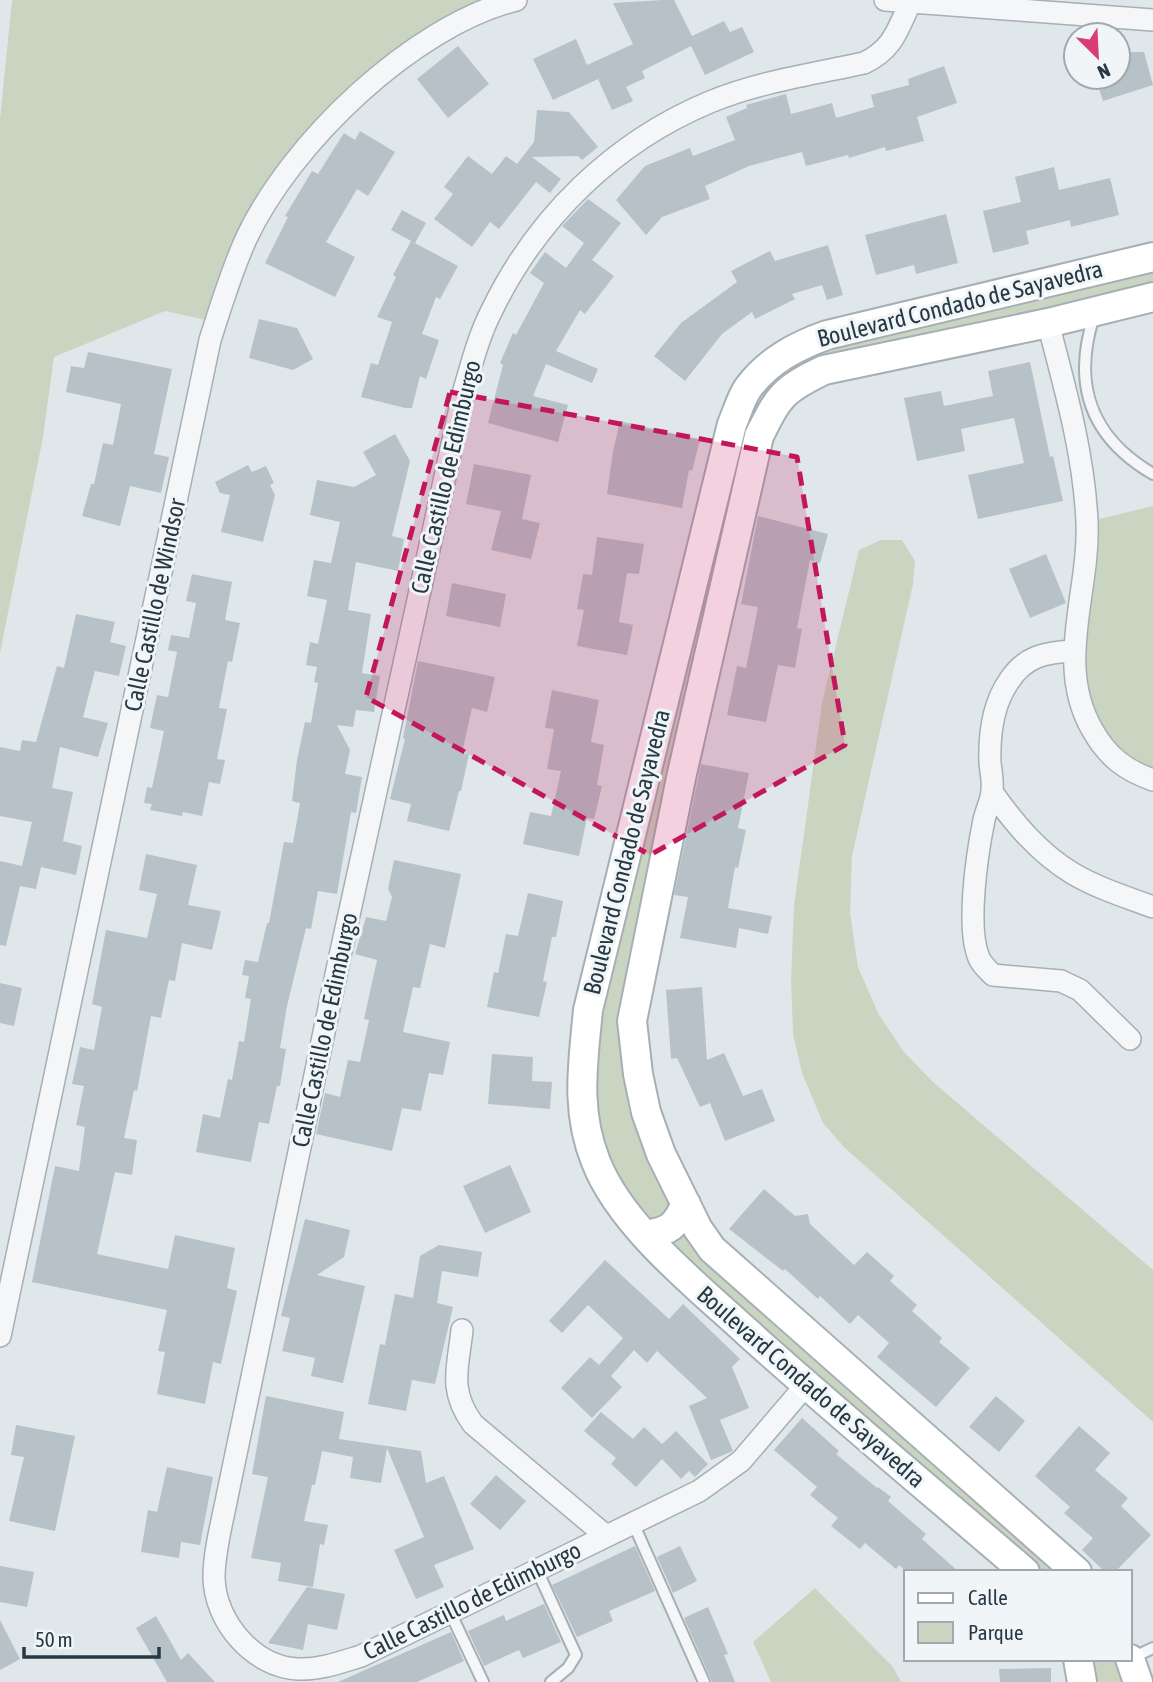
<svg xmlns="http://www.w3.org/2000/svg" width="1153" height="1682" font-family="'Asap Condensed',sans-serif">
<rect width="100%" height="100%" fill="#e0e7ea"/>
<path fill="#cad5c1" d="M12,0h497l-119,65 -119,128 -55,129 -51,-11 -111,46 -11,80 -43,216v-534z
M1153,257v40l-303,66 -73,39 -96,376 -43,296 60,155 379,343h-52l-410,-374 -33,-120 150,-654 63,-77z
M1153,506v274l-24,-9 -46,-57 4,-192z
M881,540h21l13,21 -2,23 -61,272 -2,57 8,54 21,48 25,37 29,30 220,188v152l-308,-274 -22,-25 -21,-50 -9,-39 -2,-54 3,-74 28,-203 37,-153z
M815,1588l78,79 8,15h-130l-18,-40z
M1078,1659h52l8,23h-56z"/>
<path fill="#b7c1c8" d="M663,0h11l18,36 32,-15 6,11 12,-5 12,25 -49,23 -14,-29 -49,25 3,7 -19,9 7,14 -21,9 -14,-31 -45,21 -20,-41 43,-20 11,26 46,-21 -20,-41z
M458,46l31,38 -41,34 -31,-39z
M1118,52h26l9,33 -50,16 -8,-24h23z
M944,66l13,37 -40,14 7,24 -38,10 -1,-4 -36,11 -1,-3 -42,11 -4,-14 -53,14 -44,20 5,13 -48,18 -16,18 -30,-35 29,-34 45,-18 3,8 42,-16 -9,-23 21,-9 -1,-3 40,-11 5,20 41,-11 4,15 38,-11 -3,-12 38,-10 -1,-6z
M537,110l32,2 29,35 -16,13 -4,-4 -46,1 29,22 -11,14 -14,-11 -37,47 -9,-7 -18,25 -38,-28 19,-25 -9,-7 24,-31 24,18 14,-18 11,8 17,-22z
M360,131l35,21 -27,44 -11,-7 -31,53 29,15 -20,40 -70,-34 23,-46 -3,-1 27,-45 6,3 26,-41 11,7z
M1054,167l5,23 51,-12 9,37 -48,12 -1,-7 -44,11 3,13 -36,9 -10,-42 38,-9 -6,-25z
M588,199l33,24 -29,37 22,16 -29,38 -5,-4 -24,41 42,18 -6,14 -46,-19 -13,32 35,9 -10,37 -70,-19 15,-58 -3,-2 13,-30 3,2 28,-52 -14,-10 15,-21 21,16 18,-25 -22,-17z
M402,210l24,13 -11,20 -24,-13z
M946,214l12,49 -42,11 -2,-9 -38,10 -11,-40z
M411,241l47,25 -18,33 -4,-2 -14,37 17,6 -13,39 -6,-3 -8,32h-7l-44,-11 10,-34 7,2 14,-43 -15,-5 19,-40 -3,-2z
M828,245l15,50 -16,5 -5,-15 -30,9 3,5 -40,20 -3,-7 -30,22 -37,47 -31,-25 27,-33 56,-41 -6,-11 39,-20 5,10z
M259,319l38,9 16,31 -20,11 -44,-12z
M88,352l84,17 -18,85 15,3 -8,36 -31,-7 -10,40 -38,-10 9,-32h3l9,-41 10,2 8,-41 -55,-12 5,-26 13,2z
M1030,362l20,95 3,-1 10,45 -85,18 -10,-44 56,-12 -10,-45 -53,11 4,22 -48,10 -13,-63 37,-7 3,15 49,-10 -5,-25z
M620,421l80,19 -8,31 -3,-1 -7,38 -75,-14 6,-43z
M395,434l15,27 -18,75 12,3 -6,32 -42,-9 -8,48 23,4 -9,59 18,3 -6,36 -18,-2 -3,17 -16,-2 13,25 -5,24 17,3 -6,36 -5,-1 -14,82 -19,-3 -7,38 -5,-1 -19,78 -7,42 6,1 -6,37h-3l-8,38 -10,-2 -8,40 -55,-10 7,-38 17,4 8,-39 4,1 7,-39 5,1 7,-43 -6,-1 4,-22 -7,-1 3,-15 13,2 9,-39h2l15,-81 9,1 7,-40 -8,-2 5,-41 8,-38 6,1 7,-40 -4,-1 3,-15 -11,-2 4,-23 8,2 9,-44 -20,-4 7,-36 17,3 9,-41 -30,-7 7,-35 37,7 22,-12 -13,-23z
M474,464l57,11 -9,44 18,4 -9,36 -40,-9 10,-39 -35,-7z
M248,465l4,7 14,-6 8,17 -4,2 5,10 -12,47 -42,-10 9,-37 -10,-2 -5,-11z
M758,516l70,18 -8,29 -10,-3 -13,68 5,1 -7,39 -17,-3 -12,57 -39,-7 10,-49 9,2 12,-61 -17,-3z
M597,537l47,7 -5,30 -12,-1 -8,49 14,3 -6,30 -50,-9 7,-36 -7,-1 6,-35 9,1z
M1046,554l20,49 -36,15 -21,-49z
M192,574l40,8 -7,38 15,3 -8,39 -4,-1 -9,47 8,1 -10,50 8,1 -5,24 -11,-2 -7,34 -19,-4 -1,4 -32,-6 2,-6 -8,-1 3,-16 5,1 12,-57 -14,-3 7,-33 11,2 9,-45 -9,-2 3,-15 18,3 7,-35 -10,-2z
M452,583l54,11 -6,33 -54,-11z
M76,614l39,8 -5,20 16,4 -7,30 -24,-5 -12,46 25,6 -10,34 -38,-10 -8,41 21,4 -10,49 19,5 -6,29 -35,-8 -5,22 -16,-3 -14,60 -6,-1v-84l22,5 10,-44 -32,-6v-69l20,4 2,-11 14,2 21,-76 7,2z
M418,661l77,16 -8,35 -15,-4 -10,45 7,1 -8,37h-2l-10,40 -42,-10 4,-17 -21,-5 15,-60 -2,-1z
M552,690l47,10 -8,42 13,3 -7,40 5,1 -8,33 -7,-1 -8,38 -56,-12 7,-32 21,4 10,-45 -14,-2 7,-40 -9,-1z
M701,764l48,9 -11,55 8,2 -8,38 -3,-1 -7,41 44,8 -4,18 -29,-6 -3,20 -56,-10 8,-41 -14,-2z
M146,854l51,11 -9,40 33,6 -9,39 -30,-7 -7,38 -6,-1 -8,38 -10,-2 -14,75 -3,-1 -10,48 13,2 -5,35 -17,-3 -18,82 71,15 7,-34 60,13 -8,40 10,3 -16,73 -8,-2 -8,42 -48,-10 8,-42 -7,-1 9,-41 -135,-28 23,-116 24,5 6,-44 -9,-2 8,-39 -12,-2 8,-37 14,3 8,-43 -10,-3 14,-74 41,8 10,-44 -18,-4z
M394,860l67,14 -16,74 -15,-4 -10,44 -7,-1 -10,45 47,10 -7,33 -14,-2 -8,38 -19,-3 -10,43 -76,-17 9,-41 15,4 8,-37 12,2 9,-42 -5,-1 13,-59 -22,-6 11,-37 20,4 6,-24 -4,-8z
M528,893l35,8 -7,36h-4l-9,44 4,1 -8,35 -52,-10 7,-35 4,1 8,-39 12,2z
M0,983l22,5 -8,38 -14,-3z
M702,987l5,73 17,-7 19,43 19,-7 13,32 -50,20 -15,-38 -10,4 -23,-49 -6,1 -5,-69z
M492,1054l41,3 -1,24 20,1 -2,27 -62,-5z
M510,1165l21,47 -46,21 -22,-47z
M764,1189l31,27 13,-2 2,10 44,41 13,-13 27,24 -4,5 27,24 -5,6 30,27 -3,4 31,26 -34,39 -59,-50 12,-14 -31,-28 -8,9 -30,-28 -2,3 -33,-30 -2,2 -54,-42z
M305,1219l45,11 -6,27 -27,18 48,11 -22,97 -32,-7 4,-18 -33,-7 8,-33 -9,-2z
M439,1245l43,7 -4,25 -36,-6 -5,32 16,4 -18,77 -23,-4 -6,31 -38,-7 12,-60 5,1 10,-51 18,4 7,-42z
M605,1260l64,59 14,-15 57,55 -8,8 17,41 -29,12 13,31 -22,9 -22,-54 18,-8 -50,-47 -10,12 -13,-13 -23,26 11,11 -30,31 -31,-30 29,-31 9,8 24,-27 -35,-33 -26,28 -13,-12z
M266,1396l78,16 -5,27 82,12 5,32 18,-7 30,73 -40,16 10,22 -28,12 -22,-49 30,-13 -37,-89 -6,35 -31,-5 3,-21 -31,-6 -7,34h-3l-8,36 24,4 -4,20 -4,-1 -7,43 -35,-6 3,-18 -30,-5 17,-81 -16,-3z
M996,1396l29,25 -26,31 -30,-25z
M601,1412l32,27 11,-12 18,17 14,-13 32,33 -13,13 -6,-6 -8,8 -19,-20 -26,28 -25,-23 5,-6 -32,-27z
M802,1418l37,33 -3,3 41,34 1,-1 13,10 -3,4 38,33 -4,5 37,33h-52l-8,-7 -3,4 -31,-26 -5,6 -29,-23 7,-8 -28,-23 7,-8 -43,-37z
M16,1425l59,11 -20,95 -46,-10 15,-64 -13,-2z
M1079,1426l31,27 -15,17 33,28 -7,8 30,29 -36,37h-10l-23,-22 11,-12 -29,-25 6,-6 -35,-31z
M167,1467l46,10 -13,68 -19,-3 -2,16 -38,-6 7,-42 9,2z
M496,1475l30,26 -26,29 -30,-26z
M635,1546l20,45 -46,20 4,10 -36,16 -25,-52z
M680,1546l17,35 -24,12 -16,-36z
M0,1566l34,6 -7,35 -27,-5z
M307,1587l38,7 -8,36 -29,-6 -5,26 -35,-7z
M544,1604l17,38 -38,16 -4,-8 -35,16 -16,-35 36,-16 2,6z
M708,1607l20,47 -4,1 11,27h-23l-28,-64z
M156,1616l25,44 7,-7 27,29h-48l-31,-54z
M0,1620l20,39 -20,11z
M451,1632l13,29 -47,21h-79z
M1051,1668v14h-51l-1,-13z"/>
<g fill="none" stroke-linecap="round" stroke-linejoin="round">
<g stroke="#a5afb5" stroke-width="14">
<path id="lane" d="M1094,316c-22,68 -4,121 59,158
M634,1525l70,157
M537,1570l39,85 -8,13 -17,14
M450,1612l33,70
M1130,1659l23,-11"/>
</g>
<g stroke="#a5afb5" stroke-width="24">
<path id="street" d="M885,0l268,20
M1048,323c17,65 36,131 39,199 3,71 -33,143 6,209 15,26 32,39 60,49
M1074,651c-28,1 -49,5 -65,30 -16,23 -20,54 -19,82 1,9 3,18 2,27 0,10 -6,20 -8,30 -7,34 -18,108 -5,138 3,7 9,12 14,17l68,6 19,9 50,49
M992,792c22,31 47,61 80,81 25,15 54,24 81,34
M462,1330c-4,38 -14,60 11,94l133,112
M0,1336l210,-996c11,-34 21,-68 36,-101 44,-95 166,-213 270,-239
M806,1385l-65,76 -42,30 -338,165c-20,6 -41,14 -63,13 -45,-2 -83,-48 -84,-91 0,-27 8,-55 13,-81l111,-532 126,-575c8,-27 15,-55 28,-80 45,-93 122,-168 218,-208 48,-20 103,-28 154,-39 29,-14 33,-32 46,-60"/>
</g>
<g stroke="#a5afb5" stroke-width="32">
<path id="secondary" d="M645,1235c25,-4 30,-8 41,-31
M1025,1572c-93,-80 -187,-158 -278,-240 -50,-46 -126,-106 -151,-170 -21,-52 -13,-98 -8,-152l144,-586c5,-11 9,-26 16,-36 20,-27 48,-42 79,-53l326,-78
M1077,1572l-365,-323 -14,-20 -37,-75 -15,-42 -8,-38 -6,-53 49,-243 78,-342c20,-40 23,-46 65,-66l224,-47 105,-26
M1078,1659l4,23
M1130,1659l8,23"/>
</g>
<use href="#lane" stroke="#f4f6f8" stroke-width="10"/>
<use href="#street" stroke="#f4f6f8" stroke-width="21"/>
<use href="#secondary" stroke="#fff" stroke-width="28"/>
</g>
<path fill="#c2185b" fill-opacity="0.2" stroke="#c2185b" stroke-width="5" stroke-dasharray="14 9" stroke-linejoin="round" d="M450,392l347,65 48,288 -195,110 -284,-158z"/>
<g text-anchor="middle" stroke-width="6" stroke-linejoin="round" paint-order="stroke">
<g font-size="24" fill="#273843" stroke="#f0f5f8">
<text transform="translate(960 304) rotate(-14)" y="8">Boulevard Condado de Sayavedra</text>
<text transform="translate(446 477) rotate(-77)" y="8">Calle Castillo de Edimburgo</text>
<text transform="translate(155 605) rotate(-78)" y="8">Calle Castillo de Windsor</text>
<text transform="translate(627 852) rotate(-76)" y="8">Boulevard Condado de Sayavedra</text>
<text transform="translate(325 1030) rotate(-78)" y="8">Calle Castillo de Edimburgo</text>
<text transform="translate(811 1387) rotate(41)" y="8">Boulevard Condado de Sayavedra</text>
<text transform="translate(472 1601) rotate(-26)" y="8">Calle Castillo de Edimburgo</text>
</g>
</g>
<rect x="904" y="1570" width="228" height="91" fill="#f0f5f8" stroke="#a0a9b0" stroke-width="2"/>
<rect x="918" y="1593" width="35" height="10" fill="#ffffff" stroke="#a0a9b0" stroke-width="2"/>
<text x="968" y="1605" font-size="21" fill="#273843">Calle</text>
<rect x="918" y="1622" width="35" height="21" fill="#cad5c1" stroke="#a0a9b0" stroke-width="2"/>
<text x="968" y="1640" font-size="21" fill="#273843">Parque</text>
<g transform="translate(1097 56) rotate(156)"><circle r="33" fill="#f0f5f8" stroke="#a0a9b0" stroke-width="2"/>
<path d="M0-5L12 26L0 18L-12 26Z" fill="#d93c76"/>
<text y="-10" font-size="19" font-weight="bold" text-anchor="middle" fill="#273843">N</text>
</g>
<path d="M24 1647v10h135v-10" fill="none" stroke="#273843" stroke-width="3.5"/>
<text x="35" y="1647" font-size="21" fill="#273843" stroke="#f0f5f8" stroke-width="5" paint-order="stroke">50 m</text>
</svg>
